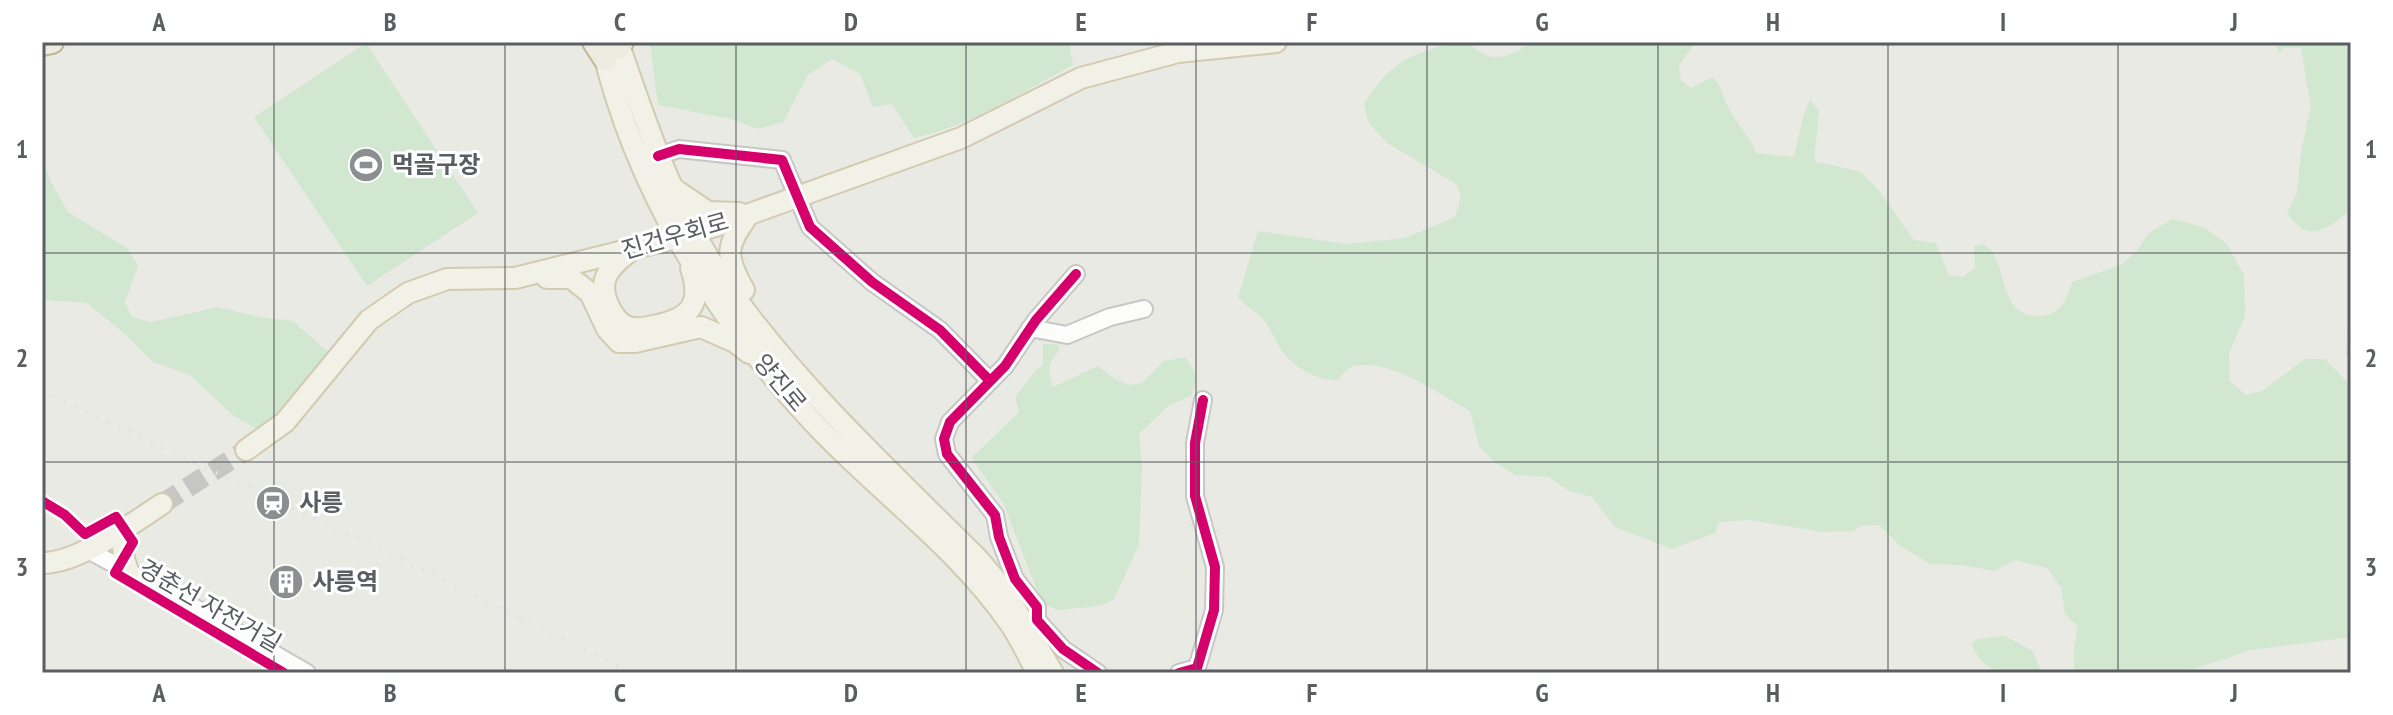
<svg xmlns="http://www.w3.org/2000/svg" width="2393" height="715" font-family="'PT Sans Narrow','Noto Sans KR',sans-serif">
<rect width="100%" height="100%" fill="#eaeae5"/>
<path fill="#d1e7d0" d="M650,42h419l4,23c-51,27 -102,61 -159,73l-22,-34 -19,3 -13,-33 -28,-15 -24,16 -25,47 -26,7 -26,-10 -73,-14z
M1453,42h15c20,23 41,17 62,0h166l-17,23 2,16 10,7 22,-11c9,10 9,18 15,30 8,17 21,27 28,46l38,4 10,-43 6,-14 9,11 -5,50 47,11 19,20 34,48 22,3 13,32 14,2 12,-9 -1,-22 9,-2c1,1 9,6 9,8 15,21 9,72 55,63 15,-3 21,-19 25,-33l49,-17 15,-13 13,-19 23,-14 32,8 23,17 17,31 1,41 -16,37 1,28 16,14 16,-4 43,-32h20l26,27v251l-100,13 -69,23h-108v-26l4,-20 -13,-13 -4,-26 -14,-20 -32,-8 -20,11 -35,-6 -30,-1 -31,-19 -20,-20 -19,1 -7,5 -30,1 -73,-12 -31,2 -4,11 -43,16 -57,-22 -23,-30 -23,-6 -20,-14 -34,-2 -22,-14 -14,-15 -9,-35c-30,-16 -82,-55 -118,-44 -6,2 -10,8 -14,13 -23,1 -48,-15 -59,-34 -5,-8 -8,-17 -13,-23 -8,-11 -20,-15 -28,-26l20,-66 88,13 59,-6 50,-21 6,-20 -5,-13 -69,-41 -18,-20 -5,-19c27,-43 43,-47 89,-62z
M2275,42h69l7,14v154c-26,20 -41,35 -64,3l10,-20 4,-42 10,-44 -10,-59h-17l-5,5z
M366,43l112,170 -111,73 -113,-169z
M42,154l7,24 19,34 59,36 11,18 -13,36 7,15 19,5 67,-15 41,10 34,4 36,32 -46,64 -24,13 -25,-14 -44,-41 -37,-13 -26,-26 -40,-33 -45,-3z
M2351,272v92l-5,-9z
M1043,344h14l3,6c-12,13 -13,20 -7,37l45,-21 17,13 15,6 12,-2 22,-22 22,-4 11,19 -5,19 -25,12 -28,27 3,32 -3,79 -25,54 -14,7 -42,4 -16,-7 -39,-100 -32,-46c18,-14 31,-30 48,-45l-4,-15 21,-27 7,-6z
M2005,636l28,15 7,18 6,4c-37,0 -57,8 -75,-29l6,-5z"/>
<g fill="none" stroke-linecap="round" stroke-linejoin="round">
<path stroke="#c6c7c4" stroke-width="20" stroke-dasharray="20 10" stroke-linecap="butt" d="M162,504l84,-54"/>
<g stroke="#c7c7c7" stroke-width="20">
<path id="minor" d="M658,156l21,-7 103,11 28,67 62,55 68,48 49,50
M1076,274l-40,46 -31,46 -55,56 -6,17 3,15 48,61 4,22 16,42 22,28v13l26,29 35,24
M1030,328l37,7 43,-18 34,-8
M86,549l115,62 106,62
M1179,673l18,-5 17,-58 1,-43 -20,-71v-53l8,-43"/>
</g>
<g stroke="#d2cbb2" stroke-width="24">
<path id="major" d="M618,42c29,84 57,171 109,244 71,101 164,186 251,273l26,31 49,83
M602,46c33,142 112,270 211,376 64,69 144,124 198,203 10,15 18,32 26,48
M674,189l34,23 31,1
M629,252c-9,7 -21,16 -24,28 -4,16 8,41 23,47 9,3 21,0 30,-2 35,-8 44,-23 33,-57
M547,278h24l19,15 17,36 12,13h16l66,-15 34,15 14,11
M744,290c-20,-35 -18,-44 5,-76
M246,450l39,-28 84,-102 39,-27 39,-14 68,-1 161,-40 43,-13 242,-87 120,-60 97,-26 98,-10
M122,531l2,28 5,15
M42,563c35,1 91,-40 120,-59"/>
</g>
<g stroke="#c2b592" stroke-width="26">
<path id="highway" d="M594,42l11,17
M42,44l10,-2
M619,47l3,-5"/>
</g>
<use href="#minor" stroke="#fcfcfb" stroke-width="16"/>
<use href="#major" stroke="#f2f1e7" stroke-width="20"/>
<use href="#highway" stroke="#eeece0" stroke-width="22"/>
<path stroke="#e2e2e2" stroke-width="4" stroke-dasharray="2 10" stroke-linecap="butt" d="M42,391l386,181 204,101"/>
<g stroke="#fff" stroke-width="15">
<path id="cycleway" d="M658,156l21,-7 103,11 28,67 62,55 68,48 49,50
M1076,274l-40,46 -31,46 -55,56 -6,17 3,15 48,61 4,22 16,42 22,28v13l26,29 35,24
M42,501l23,14 20,19 31,-17 17,25 -18,31 169,100
M1179,673l18,-5 17,-58 1,-43 -20,-71v-53l8,-43"/>
</g>
<use href="#cycleway" stroke="#d6006c" stroke-width="10"/>
</g>
<path fill="none" stroke="#5a5e63" stroke-width="2" stroke-opacity="0.55" d="M274,42v631M505,42v631M736,42v631M966,42v631M1196,42v631M1427,42v631M1658,42v631M1888,42v631M2118,42v631M42,253h2309M42,462h2309"/>
<defs>
<g id="stadium-disc" transform="scale(1.8)"><circle r="9.5" fill="#8c8f90" stroke="#fff"/><path d="M0-5a6.5 5 0 1 0 0 10a6.5 5 0 1 0 0-10ZM-3.5-1.8h7v3.6h-7Z" fill="#fff"/></g>
<g id="station-disc" transform="scale(1.8)"><circle r="9.5" fill="#8c8f90" stroke="#fff"/><path d="M-3-6H3Q5-6 5-4V2Q5 4 3 4L4.5 6H3L1.5 4h-3L-3 6H-4.5L-3 4Q-5 4-5 2V-4Q-5-6-3-6ZM-3.5-4v3h7v-3ZM-3.5 1v1.5H-2V1ZM2 1v1.5H3.5V1Z" fill="#fff"/></g>
<g id="building-disc" transform="scale(1.8)"><circle r="9.5" fill="#8c8f90" stroke="#fff"/><path d="M-4-6H4V6H1V3H-1V6H-4ZM-2.5-4.3h1.7v1.8h-1.7ZM.8-4.3h1.7v1.8H.8ZM-2.5-1h1.7V.8h-1.7ZM.8-1h1.7V.8H.8Z" fill="#fff"/></g>
</defs>
<g fill-rule="evenodd">
<use href="#stadium-disc" x="366" y="165"/>
<use href="#station-disc" x="273" y="503"/>
<use href="#building-disc" x="286" y="582"/>
</g>
<g text-anchor="middle" stroke-width="6" stroke-linejoin="round" paint-order="stroke">
<g font-size="24" font-weight="bold" fill="#5a5e63" stroke="#fff" text-anchor="start">
<text x="392" y="173">먹골구장</text>
<text x="299" y="511">사릉</text>
<text x="312" y="590">사릉역</text>
</g>
<g font-size="24" fill="#5a5e63" stroke="#fff">
<text transform="translate(675 236) rotate(-16)" y="8">진건우회로</text>
<text transform="translate(780 383) rotate(50)" y="8">양진로</text>
<text transform="translate(210 606) rotate(30)" y="8">경춘선 자전거길</text>
</g>
</g>
<rect width="2393" height="715" fill="none" stroke="#ffffff" stroke-width="88"/>
<rect x="44" y="44" width="2305" height="627" fill="none" stroke="#5a5e63" stroke-width="3"/>
<g font-size="26" text-anchor="middle" font-weight="bold" fill="#5a5e63">
<text x="159" y="31">A</text>
<text x="390" y="31">B</text>
<text x="620" y="31">C</text>
<text x="851" y="31">D</text>
<text x="1081" y="31">E</text>
<text x="1312" y="31">F</text>
<text x="1542" y="31">G</text>
<text x="1773" y="31">H</text>
<text x="2003" y="31">I</text>
<text x="2234" y="31">J</text>
<text x="22" y="158">1</text>
<text x="2371" y="158">1</text>
<text x="22" y="367">2</text>
<text x="2371" y="367">2</text>
<text x="22" y="576">3</text>
<text x="2371" y="576">3</text>
<text x="159" y="702">A</text>
<text x="390" y="702">B</text>
<text x="620" y="702">C</text>
<text x="851" y="702">D</text>
<text x="1081" y="702">E</text>
<text x="1312" y="702">F</text>
<text x="1542" y="702">G</text>
<text x="1773" y="702">H</text>
<text x="2003" y="702">I</text>
<text x="2234" y="702">J</text>
</g>
</svg>
